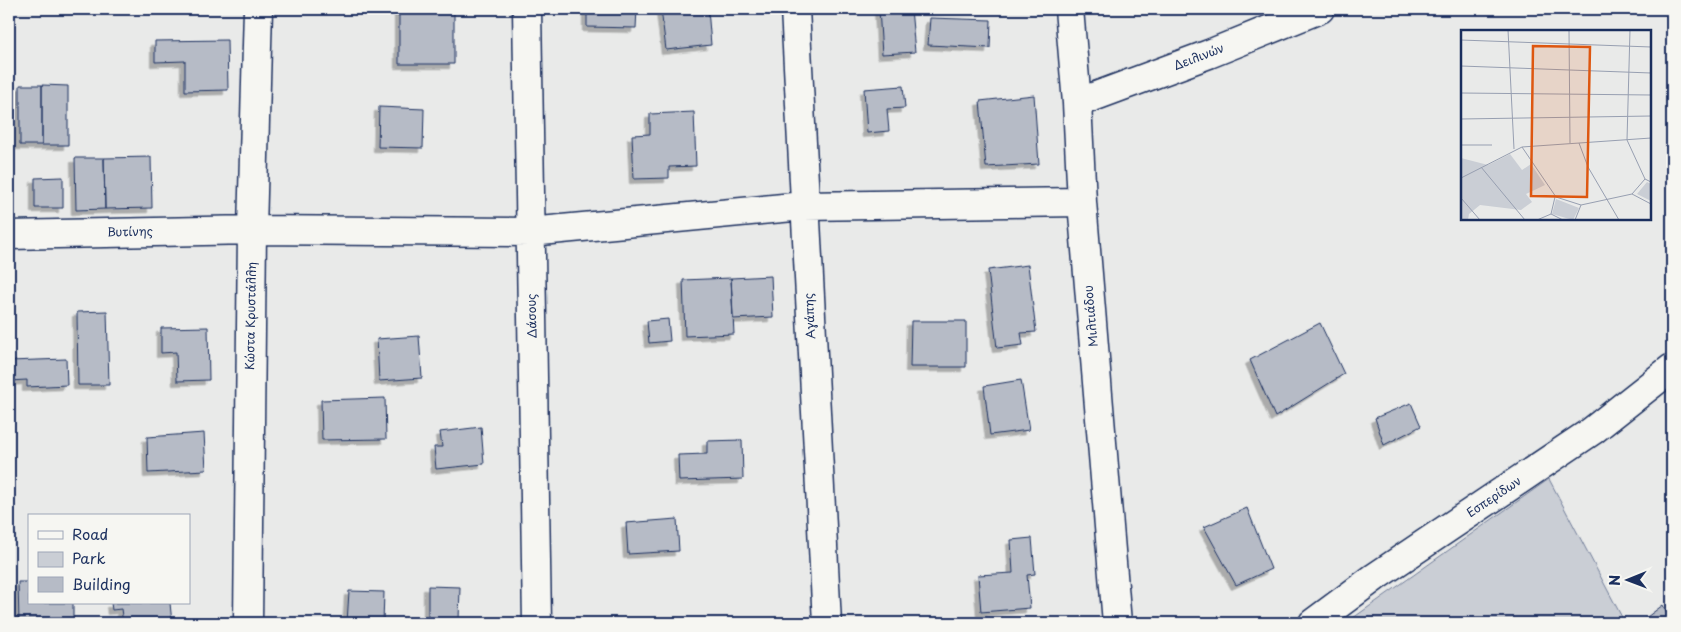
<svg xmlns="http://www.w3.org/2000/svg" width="1681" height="632" font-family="'Playpen Sans',sans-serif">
<defs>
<filter id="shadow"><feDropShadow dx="-4.5" dy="4.5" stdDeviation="0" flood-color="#0004"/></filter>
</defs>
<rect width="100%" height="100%" fill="#e9eae9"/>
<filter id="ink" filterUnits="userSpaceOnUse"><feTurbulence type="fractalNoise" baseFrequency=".02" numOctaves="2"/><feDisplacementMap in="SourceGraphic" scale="10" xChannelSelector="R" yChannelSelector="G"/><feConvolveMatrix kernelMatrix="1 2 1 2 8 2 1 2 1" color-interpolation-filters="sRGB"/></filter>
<g filter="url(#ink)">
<path fill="#caced5" stroke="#727e9a" d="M1549,479l76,144h-279z"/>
<path fill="#b6bbc6" stroke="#1b2f5e" filter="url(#shadow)" d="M399,9h55v55h-55z
M587,9h50l-1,19 -49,-1z
M661,9h47l3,36 -45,5z
M879,9h32l4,43 -33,2z
M930,18l61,2 -1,28 -62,-3z
M227,40l1,50 -43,1v-30l-30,1v-21z
M20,85h22v60h-22z
M42,85l26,1v59h-26z
M903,86l2,22 -18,1 2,22 -22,2 -3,-44z
M1034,95l5,69 -53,3 -6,-66z
M379,107l45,2 -1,39 -45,-1z
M694,112l2,54 -27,1v11l-35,1 -2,-44 18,-1v-20z
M151,157l1,51 -47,1 -1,-51z
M75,158h29l1,51 -29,1z
M63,177v31h-28v-30z
M1028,265l8,67 -15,1 2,12 -26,3 -9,-78z
M771,276l2,41 -40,2 -2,-41z
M731,278l3,56 -49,2 -2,-56z
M107,311l2,74h-31l-1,-73z
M668,319l2,22 -21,2 -2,-22z
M911,321h55v46h-56z
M1320,323l24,51 -69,43 -25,-57z
M208,327l1,53 -32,1 -1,-29 -15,1v-25z
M419,336l3,42 -43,3 -2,-42z
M66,359l1,26 -40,2v-7l-18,1v-20z
M1021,380l8,50 -39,5 -6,-49z
M385,398l1,41 -64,1 -1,-40z
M1411,403l10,23 -37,19 -9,-27z
M481,427l3,37 -48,5 -2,-22h8l-2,-15z
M204,433l2,37 -58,3 -1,-36z
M742,440l1,39 -64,2 -1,-26 29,-1v-13z
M1247,508l24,61 -35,16 -32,-58z
M677,519l2,32 -51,3 -2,-31z
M1032,538l3,36 -8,1 3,33 -49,4 -3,-37 35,-2 -2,-33z
M18,582h11v21h44v20h-54z
M428,586l32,1 -1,33h27l1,3h-80v-2h21z
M349,591l35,1 -1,31h-36z
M111,603h59l2,20h-49l-2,-14 -9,1z
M1663,605l9,18h-33z"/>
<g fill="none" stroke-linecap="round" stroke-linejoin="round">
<g stroke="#1b2f5e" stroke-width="31">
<path id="minor" d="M527,9l10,614
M795,9l32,614
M1069,9l8,94 5,99 35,421
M1077,103l132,-49 111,-45
M9,235l243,-5 278,2 274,-26 278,-4
M248,623l4,-393 6,-221
M1313,623l62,-46 217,-146 80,-63"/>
</g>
<use href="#minor" stroke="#f6f6f2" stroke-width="28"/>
</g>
</g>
<g text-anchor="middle" stroke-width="5" stroke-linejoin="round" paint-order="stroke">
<g font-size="12" fill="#1b2f5e" stroke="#f6f6f2">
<text transform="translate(1199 57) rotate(-21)" y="4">Δειλινών</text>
<text transform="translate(130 232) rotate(-1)" y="4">Βυτίνης</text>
<text transform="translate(251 316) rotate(-89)" y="4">Κώστα Κρυστάλλη</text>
<text transform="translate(532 316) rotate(-91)" y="4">Δάσους</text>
<text transform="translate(810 316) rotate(-93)" y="4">Αγάπης</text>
<text transform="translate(1091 316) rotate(-95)" y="4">Μιλτιάδου</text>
<text transform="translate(1494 497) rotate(-34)" y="4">Εσπερίδων</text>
</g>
</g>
<g transform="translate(1461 30)">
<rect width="190" height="190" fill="#e9eae9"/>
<path d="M49,124l12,16 9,-6 14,21 -19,9 6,8 -11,8 -41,-5 -11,9 -1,6h-7v-62l27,7zM186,152l4,2v17l-14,-7zM95,169l23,9 -6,12 -21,-6z" fill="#caced5"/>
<path fill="none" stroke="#979fb1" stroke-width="1" d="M47,0l6,119M108,0l1,113M169,0l-3,110 18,39 6,3M0,10l190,7M0,36l190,7M0,63l190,2M0,89l190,-3M118,113l9,24 31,53M0,115h31M61,117l34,50 25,8 -6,15M20,137l44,53M0,148l61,-31 129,-9M184,149l-13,15 19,10M94,167l-4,17 12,6M0,168l19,22M120,175l51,-11M76,190l14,-6"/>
<path fill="#de5710" fill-opacity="0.15" stroke="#de5710" stroke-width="2.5" d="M72,16l57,1 -3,150 -56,-1z"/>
<rect width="190" height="190" fill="none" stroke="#1b2f5e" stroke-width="2.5"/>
</g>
<rect width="1681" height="632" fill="none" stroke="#f6f6f2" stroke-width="30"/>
<rect x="15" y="15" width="1651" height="602" fill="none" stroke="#1b2f5e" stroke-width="2" filter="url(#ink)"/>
<rect x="28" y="514" width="162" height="90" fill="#f6f6f2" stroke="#9ea6b7"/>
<rect x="38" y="531" width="25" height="8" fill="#f6f6f2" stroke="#9ea6b7"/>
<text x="72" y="540" font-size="15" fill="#1b2f5e">Road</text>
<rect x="38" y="552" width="25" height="15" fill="#caced5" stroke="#9ea6b7"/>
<text x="72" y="564" font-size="15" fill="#1b2f5e">Park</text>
<rect x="38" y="577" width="25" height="15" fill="#b6bbc6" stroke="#9ea6b7"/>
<text x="72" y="590" font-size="15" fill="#1b2f5e">Building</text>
<g transform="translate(1628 580) rotate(269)" stroke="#f6f6f2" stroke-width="4" paint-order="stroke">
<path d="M0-4L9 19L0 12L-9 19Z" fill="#1b2f5e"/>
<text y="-8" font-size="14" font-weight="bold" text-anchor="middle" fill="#1b2f5e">N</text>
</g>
</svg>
